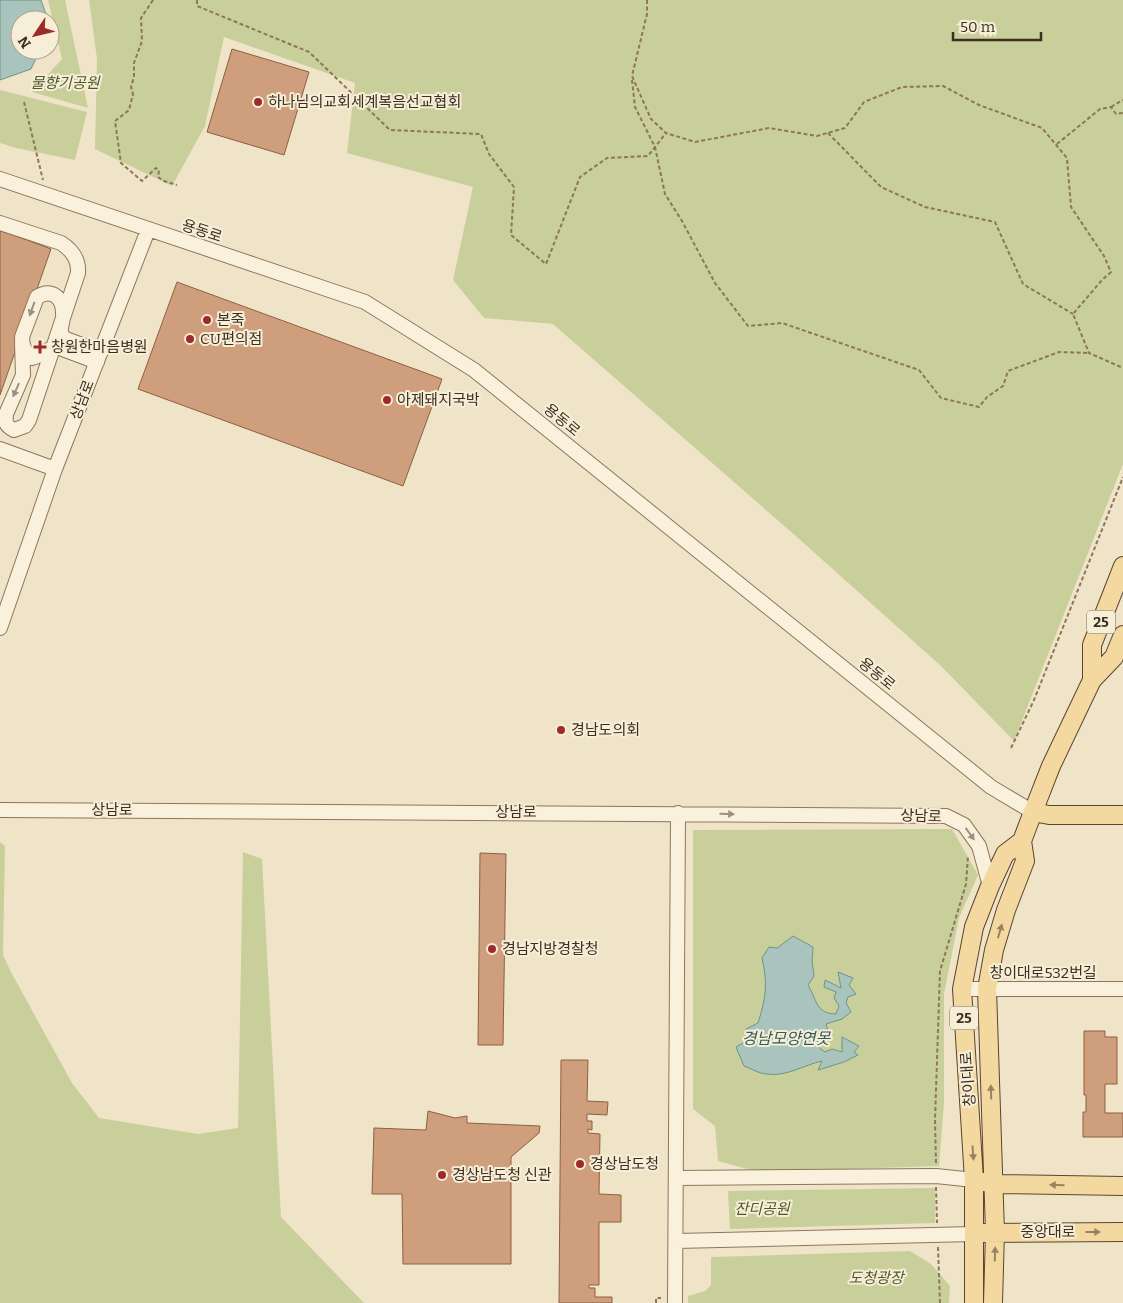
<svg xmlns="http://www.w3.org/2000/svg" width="1123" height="1303" font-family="Bitter,'Noto Sans KR',serif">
<rect width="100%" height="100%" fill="#f0e4c8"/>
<path fill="#c9cf9b" d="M48,0h17l23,108 -56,-16 30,-33z
M89,0h1034v464l-109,277 -73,-75 -143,-128 -245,-214 -69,-6 -31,-38 20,-93 -126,-34 8,-70 -131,-46 -19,89 -33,60 -77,-37 2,-90z
M0,90l87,22 -12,48 -59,-12 -16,-5z
M952,829l26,46 -19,43 -15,76v109l-5,63 -181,6 -40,-11 -3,-35 -22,-17v-279z
M0,842l5,4 -2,109 8,17 61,111 27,35 99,16 40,-6 5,-276 19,7 19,358 83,86h-364z
M935,1188v35l-205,6 -2,-38z
M910,1251l21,13 19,22 -1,17h-261v-7l17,-5 6,-6v-28z"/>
<path fill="#a9c4bc" stroke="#6f938a" d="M0,0h41l7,20h-28v30h20l-9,19 -31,11z
M793,936l20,11 -1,14 2,15 -6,9c9,15 8,29 28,29l3,-8 -5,-8 2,-6 -12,-5 1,-7 16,8 -3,-16 15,6 -4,7 7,9 -8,3 -2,6 5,9 -9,7 -16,5 4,15h-12v8l7,5 7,-3 10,3v-15l17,9 -5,6 4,3 -14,7 -26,8 4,-9c-18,4 -36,16 -55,13 -7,0 -15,-5 -23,-8l-8,-19 12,-7 -2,-11 12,-6c8,-26 10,-38 4,-65l7,-11 8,1z"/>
<path fill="#cf9f7d" stroke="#8d5f41" d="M232,49l77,23 -25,83 -77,-23z
M0,230l51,19 -51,146z
M177,282l265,97 -39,107 -265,-97z
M480,853l26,1 -3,191h-25z
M1084,1031h21v6h12v47h-12v29h18v24h-40v-25h3v-17h-2z
M561,1060h27l-1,41 21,1 -1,13 -20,-1v7h5v9l-4,-1v4l12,1 -1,60 22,1v27h-22v63h-10v3h6v9h17v6h-53z
M428,1111l27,7 12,-2v7l73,3 -1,7 -28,24v107h-108l-1,-70h-30l2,-66 52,2z"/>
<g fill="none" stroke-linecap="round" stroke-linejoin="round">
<g stroke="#8d765c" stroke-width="16">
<path id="minor" d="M0,179l365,123 109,68 517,417 42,25
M0,223l61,20c11,7 18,16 17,30l-49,147 -4,6 -11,4c-8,-4 -9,-7 -8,-16l17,-39 -1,-33
M97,362l-40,-15c-9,1 -15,9 -25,11 -7,-5 -10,-12 -10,-21l15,-40c14,-9 26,0 26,16 1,6 -2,11 -2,16 -1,5 2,8 5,10l35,13
M0,449l55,20
M0,628l55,-159 93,-239
M0,810l946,6 18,9 15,21 11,40
M962,989h161
M676,1178l260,-2 38,4
M676,1241l298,-7
M675,1303l3,-490"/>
</g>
<g stroke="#5b4430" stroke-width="20">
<path id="major" d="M1092,680v-35l31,-79
M1033,812l16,3h74
M984,1182l10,2 129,2
M984,1233l139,-1
M974,1303v-123l-12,-191 12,-62 16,-41 15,-32 17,-13
M993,1303l2,-71 -8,-243 7,-39 12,-40 19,-49 -3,-20 11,-29 18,-46 41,-86 22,-23 9,-22"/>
</g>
<path stroke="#8d765c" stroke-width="2" stroke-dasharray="4 2.5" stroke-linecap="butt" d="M153,0l-12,18 1,23 -8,22v14l-3,10 2,7 -4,16 -14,11 6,42 21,18 14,-13 3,2 -1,7 6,4 13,4
M197,0v6l112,46 81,78 91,4 8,20 25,33 -3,48 35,29 34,-87 27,-19 41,-2 18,-23
M647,0v14l-15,62 19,43 15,14 29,9 74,-14 48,8 28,-8 19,-26 38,-15 41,-1 36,19 63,23 25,30 4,49 33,49 7,16 -9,8 -29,34 16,39 34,15
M632,80l3,27 20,40 10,47 17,27 33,62 33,43 34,-3 137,47 22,28 38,9 8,-10 16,-11 5,-15 51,-19 30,1
M24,102l19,78
M1111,107l12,-7
M828,133l53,54 44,20 70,15 28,62 50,30
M1057,144l43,-35 11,-2 5,7 7,-1
M1011,748l23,-48 89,-223
M936,1163l-1,-43 5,-149 26,-87 2,-28
M936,1187l1,36
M938,1247l2,56
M656,1303v-5h5"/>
<use href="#minor" stroke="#faf1dc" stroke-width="14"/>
<use href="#major" stroke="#f3d9a0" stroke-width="18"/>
</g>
<defs><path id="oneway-solid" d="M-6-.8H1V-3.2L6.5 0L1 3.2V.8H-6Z" transform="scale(1.25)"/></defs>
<g fill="#9c907e">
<use href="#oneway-solid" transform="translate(32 309) rotate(110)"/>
<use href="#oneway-solid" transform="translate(16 390) rotate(114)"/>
<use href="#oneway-solid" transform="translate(727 814) rotate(1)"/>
<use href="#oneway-solid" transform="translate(970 834) rotate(54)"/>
</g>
<g fill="#988460">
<use href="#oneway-solid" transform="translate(1000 931) rotate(-74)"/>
<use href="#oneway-solid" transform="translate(991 1092) rotate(-92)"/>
<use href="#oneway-solid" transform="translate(973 1153) rotate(86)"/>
<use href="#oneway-solid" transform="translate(1057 1185) rotate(-179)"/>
<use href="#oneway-solid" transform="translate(1093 1232)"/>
<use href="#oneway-solid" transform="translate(995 1254) rotate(-88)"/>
</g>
<g fill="#9e2a2b" stroke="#f7eed8" stroke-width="2">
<circle cx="258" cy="102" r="5"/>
<circle cx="207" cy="320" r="5"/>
<circle cx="190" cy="339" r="5"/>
<path d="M37.5 339.5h5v5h5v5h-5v5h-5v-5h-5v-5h5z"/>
<circle cx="387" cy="400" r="5"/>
<circle cx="561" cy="730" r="5"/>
<circle cx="492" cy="949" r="5"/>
<circle cx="580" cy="1164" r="5"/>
<circle cx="442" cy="1175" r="5"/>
</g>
<g text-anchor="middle" stroke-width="4" stroke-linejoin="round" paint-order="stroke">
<g fill="#f7eed8" stroke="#756857" stroke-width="1">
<rect x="1087" y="610.5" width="28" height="23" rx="4"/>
<rect x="950" y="1006.5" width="28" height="23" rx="4"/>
</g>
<g font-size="14" font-weight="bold" fill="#3d2e20">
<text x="1101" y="627">25</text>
<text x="964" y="1023">25</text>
</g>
<g font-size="15" font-style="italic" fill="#4d5a26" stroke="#f7eed8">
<text x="65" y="88">물향기공원</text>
<text x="762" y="1214">잔디공원</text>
<text x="876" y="1283">도청광장</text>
</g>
<g font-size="15" fill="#3d2e20" stroke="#f7eed8" text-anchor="start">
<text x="268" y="107">하나님의교회세계복음선교협회</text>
<text x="217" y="325">본죽</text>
<text x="200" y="344">CU편의점</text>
<text x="51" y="352">창원한마음병원</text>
<text x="397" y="405">아제돼지국박</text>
<text x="571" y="735">경남도의회</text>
<text x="502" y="954">경남지방경찰청</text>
<text x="590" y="1169">경상남도청</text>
<text x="452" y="1180">경상남도청 신관</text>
</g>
<g font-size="15" fill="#3d2e20" stroke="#f7eed8">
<text transform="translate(202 231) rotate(18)" y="5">용동로</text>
<text transform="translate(82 400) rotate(-69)" y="5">상남로</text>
<text transform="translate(562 420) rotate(39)" y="5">용동로</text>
<text transform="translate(877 674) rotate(39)" y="5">용동로</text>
<text x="112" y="815">상남로</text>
<text x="516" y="817">상남로</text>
<text transform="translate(921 816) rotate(2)" y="5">상남로</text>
<text x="1043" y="978">창이대로532번길</text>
<text transform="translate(968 1079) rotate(-94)" y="5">창이대로</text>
<text x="1048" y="1237">중앙대로</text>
</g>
<g font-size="16" font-style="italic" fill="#2f5d5a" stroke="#f7eed8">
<text x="786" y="1044">경남모양연못</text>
</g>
</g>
<g transform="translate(35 35) rotate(235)"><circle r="24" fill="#f7eed8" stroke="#ada18e"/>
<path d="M0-4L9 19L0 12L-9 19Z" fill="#9e2a2b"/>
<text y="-8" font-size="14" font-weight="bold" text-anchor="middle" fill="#3d2e20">N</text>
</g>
<path d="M953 32v8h88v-8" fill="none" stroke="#3d2e20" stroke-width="2.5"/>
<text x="960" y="32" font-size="15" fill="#3d2e20" stroke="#f7eed8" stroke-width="4" paint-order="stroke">50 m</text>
</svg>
